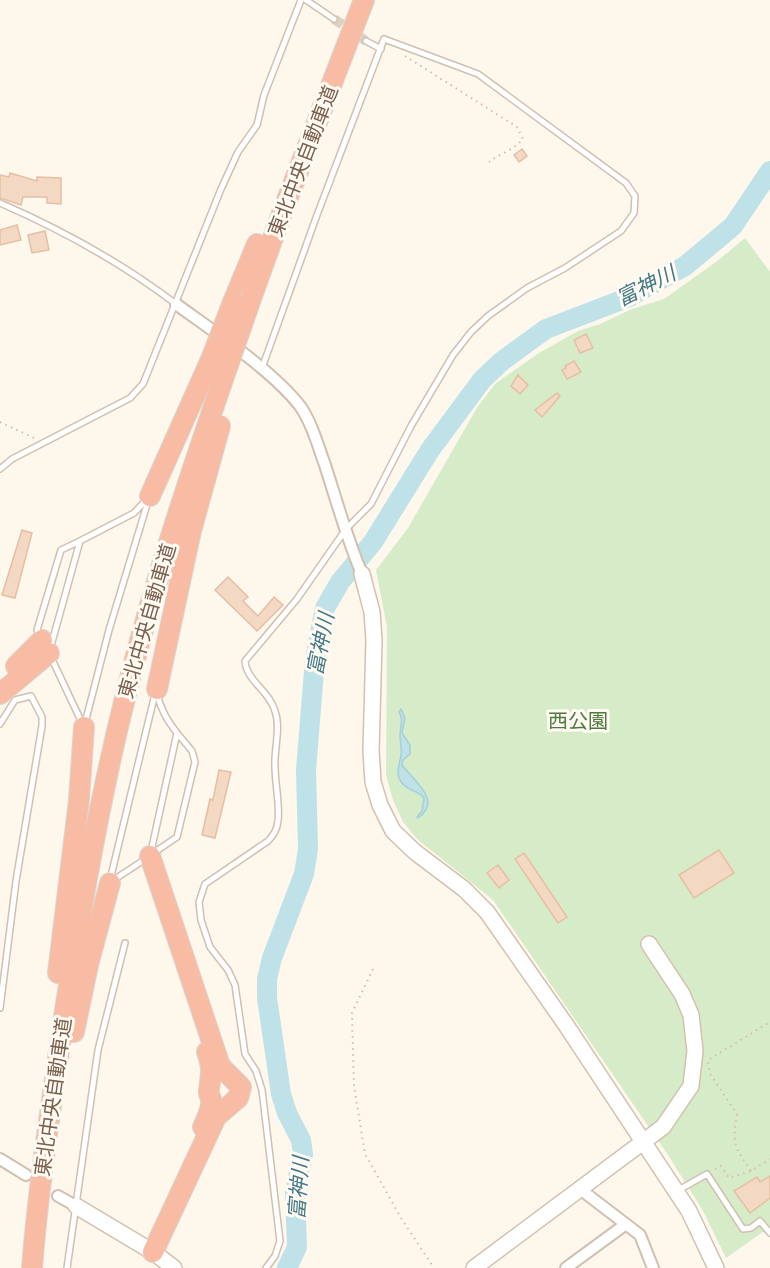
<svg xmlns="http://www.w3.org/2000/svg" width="770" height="1268" font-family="'Nunito Sans','Noto Sans JP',sans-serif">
<rect width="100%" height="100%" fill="#fdf7ec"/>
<path fill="#d6ecc9" d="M745,238l25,34v955l-44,31 -23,-47 -35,-56 -175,-255 -76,-61 -14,-17 -10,-22 -7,-25 1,-148 -11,-57 32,-42 70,-122 18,-23 43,-30 39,-22 22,-7 32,-15 32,-10 52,-37z"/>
<path fill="#bfe1e8" stroke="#a5d0da" stroke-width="1.5" d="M401,709l4,9 -3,15 8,12v9l-7,6 -1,5c12,16 41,36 16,53l-1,-1 5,-6 2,-13c-7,-9 -20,-7 -25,-20 -3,-7 1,-15 2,-23 1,-7 -1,-13 -1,-20 0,-9 4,-15 -1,-23z"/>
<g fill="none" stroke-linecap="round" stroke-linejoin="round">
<path stroke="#bfe1e8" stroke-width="20" d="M287,1268l10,-21 -2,-55 8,-38 -2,-14 -14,-27 -6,-19 -14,-96v-19l5,-21 32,-84 4,-25 -2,-79 9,-111 10,-51 15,-26 33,-40 57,-92 52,-70 20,-19 44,-32 81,-31 58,-32 48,-40 37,-55"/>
</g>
<path fill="#f3d8c3" stroke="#e6bfa3" stroke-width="1.5" d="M522,149l5,7 -8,6 -5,-7z
M10,173l27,8v-4l24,1v26l-14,-1v-6h-24l-2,8 -21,-7v-23l9,2z
M17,225l4,15 -21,5v-15z
M45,231l4,19 -17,3 -4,-18z
M586,334l7,14 -13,5 -6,-13z
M574,361l7,11 -14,7 -5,-9 4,-2 -1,-2z
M518,375l10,10 -8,9 -9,-8z
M557,393l3,3 -18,21 -7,-7z
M22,530l10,3 -17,65 -13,-3z
M228,577l20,20 -5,4 15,15 16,-19 9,8 -26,26 -42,-41z
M219,770l12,2 -16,66 -13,-3 8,-36 3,1z
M719,850l15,23 -40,25 -15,-23z
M524,853l43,64 -9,6 -43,-64z
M498,865l11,15 -10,8 -12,-15z
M770,1176v22l-20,15 -16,-22 23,-14 3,5z"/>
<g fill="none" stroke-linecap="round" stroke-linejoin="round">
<path stroke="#dcd1c4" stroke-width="10" stroke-dasharray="10 5" stroke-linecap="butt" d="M334,19l32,22"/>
<g stroke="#d1c0b0" stroke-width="8">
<path id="lane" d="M306,0l28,19
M366,41l15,8
M0,203c62,27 122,60 176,101
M262,368l55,-153 67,-176 94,35 148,109 9,13 -1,17 -13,18 -56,37 -38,20 -39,28 -17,16 -18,23 -42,71 -40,78 -25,25 -49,70 -52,62c1,19 25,31 30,50 6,17 -1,38 0,55 0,18 5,38 3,55 -1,9 -4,14 -10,20l-63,43 -6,18 2,18 9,27 18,23 7,15 10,69 11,17 6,19 18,151 -5,15 -9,12
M0,469l12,-10 118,-61 13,-14 78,-195 17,-37 19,-27 7,-30 37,-95
M40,636l-3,-6 24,-80 19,-9
M82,723l-33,-70 31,-112 54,-28 13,-14
M85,723l24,-93 40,-132
M0,724l15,-24 16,-4 11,21v9l-26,155 -16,127
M152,854l25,-17 18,-75 -3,-11 -15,-18
M110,880l45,-186
M112,881l38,-25 27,-123c-10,-13 -16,-23 -20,-39
M677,1191l30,-17 36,55 8,-1 9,-7 10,12
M67,1268l31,-218 27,-107"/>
</g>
<g stroke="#d1c0b0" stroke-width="14">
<path id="street" d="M176,304c38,28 96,66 124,102 12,17 18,40 25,59 12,37 22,74 37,109
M0,1159l26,16
M580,1189l60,46 13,33
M58,1196l18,10
M566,1268l60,-44"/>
</g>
<g stroke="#d4c0ae" stroke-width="18">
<path id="secondary" d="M362,574l10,38 2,28 -3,111 2,31 7,23 13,26 22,21 49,37 23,23 79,113 123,186 27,57
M76,1206l77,46 21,16
M474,1268l189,-141 28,-41 4,-35 -4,-36 -9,-21 -33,-50"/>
</g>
<g stroke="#dcd5d1" stroke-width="22">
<path id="highway" d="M253,293l29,-80 82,-213
M233,302l24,-58
M150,496l62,-139
M16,666l26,-26
M157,689l34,-158 29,-105
M0,694l49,-41
M150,856l70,210 21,21 -3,11 -22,19 -63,135
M58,973l21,-173 5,-73
M74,1032l14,-67 22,-82
M203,1127c4,-9 9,-18 8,-28 -1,-3 -3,-6 -2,-9 2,-18 4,-20 -2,-38
M32,1268c6,-78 18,-154 29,-231 17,-114 36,-227 64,-339 28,-113 65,-223 103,-333"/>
</g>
<path stroke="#d9bba5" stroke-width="2" stroke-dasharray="1.5 4.5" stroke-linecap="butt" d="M405,56l112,71 6,12c-10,12 -23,14 -34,23
M0,422l36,17
M373,969l-21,44 2,73 11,68 36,64 33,50
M715,1169l6,-3 8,12 22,-7 19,-12
M751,1171c-17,-25 -19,-27 -14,-57l-27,-40 -2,-14 62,-38"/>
<use href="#lane" stroke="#fff" stroke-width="5"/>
<use href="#street" stroke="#fff" stroke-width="10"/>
<use href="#secondary" stroke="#fff" stroke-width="15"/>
<use href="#highway" stroke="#f7bca3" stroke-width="20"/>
<g stroke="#dcd5d1" stroke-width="22" stroke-linecap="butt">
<path id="highway-bridge" d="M212,357l21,-55
M228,365l25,-72"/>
</g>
<use href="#highway-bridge" stroke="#f7bca3" stroke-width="20"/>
</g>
<g text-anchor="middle" stroke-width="6" stroke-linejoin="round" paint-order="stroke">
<g font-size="20" fill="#7a5f4d" stroke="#fffbf3">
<text transform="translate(303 161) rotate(-69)" y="7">東北中央自動車道</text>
<text transform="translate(147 621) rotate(-74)" y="7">東北中央自動車道</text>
<text transform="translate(53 1097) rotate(-82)" y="7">東北中央自動車道</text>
</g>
<g font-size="20" fill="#507a41" stroke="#fffbf3">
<text x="578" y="728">西公園</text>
</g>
<g font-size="21" font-style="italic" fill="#437886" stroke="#fffbf3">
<text transform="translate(646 286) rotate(-27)" y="7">富神川</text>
<text transform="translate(321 644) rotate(-79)" y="7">富神川</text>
<text transform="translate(299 1188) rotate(-86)" y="7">富神川</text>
</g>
</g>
</svg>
